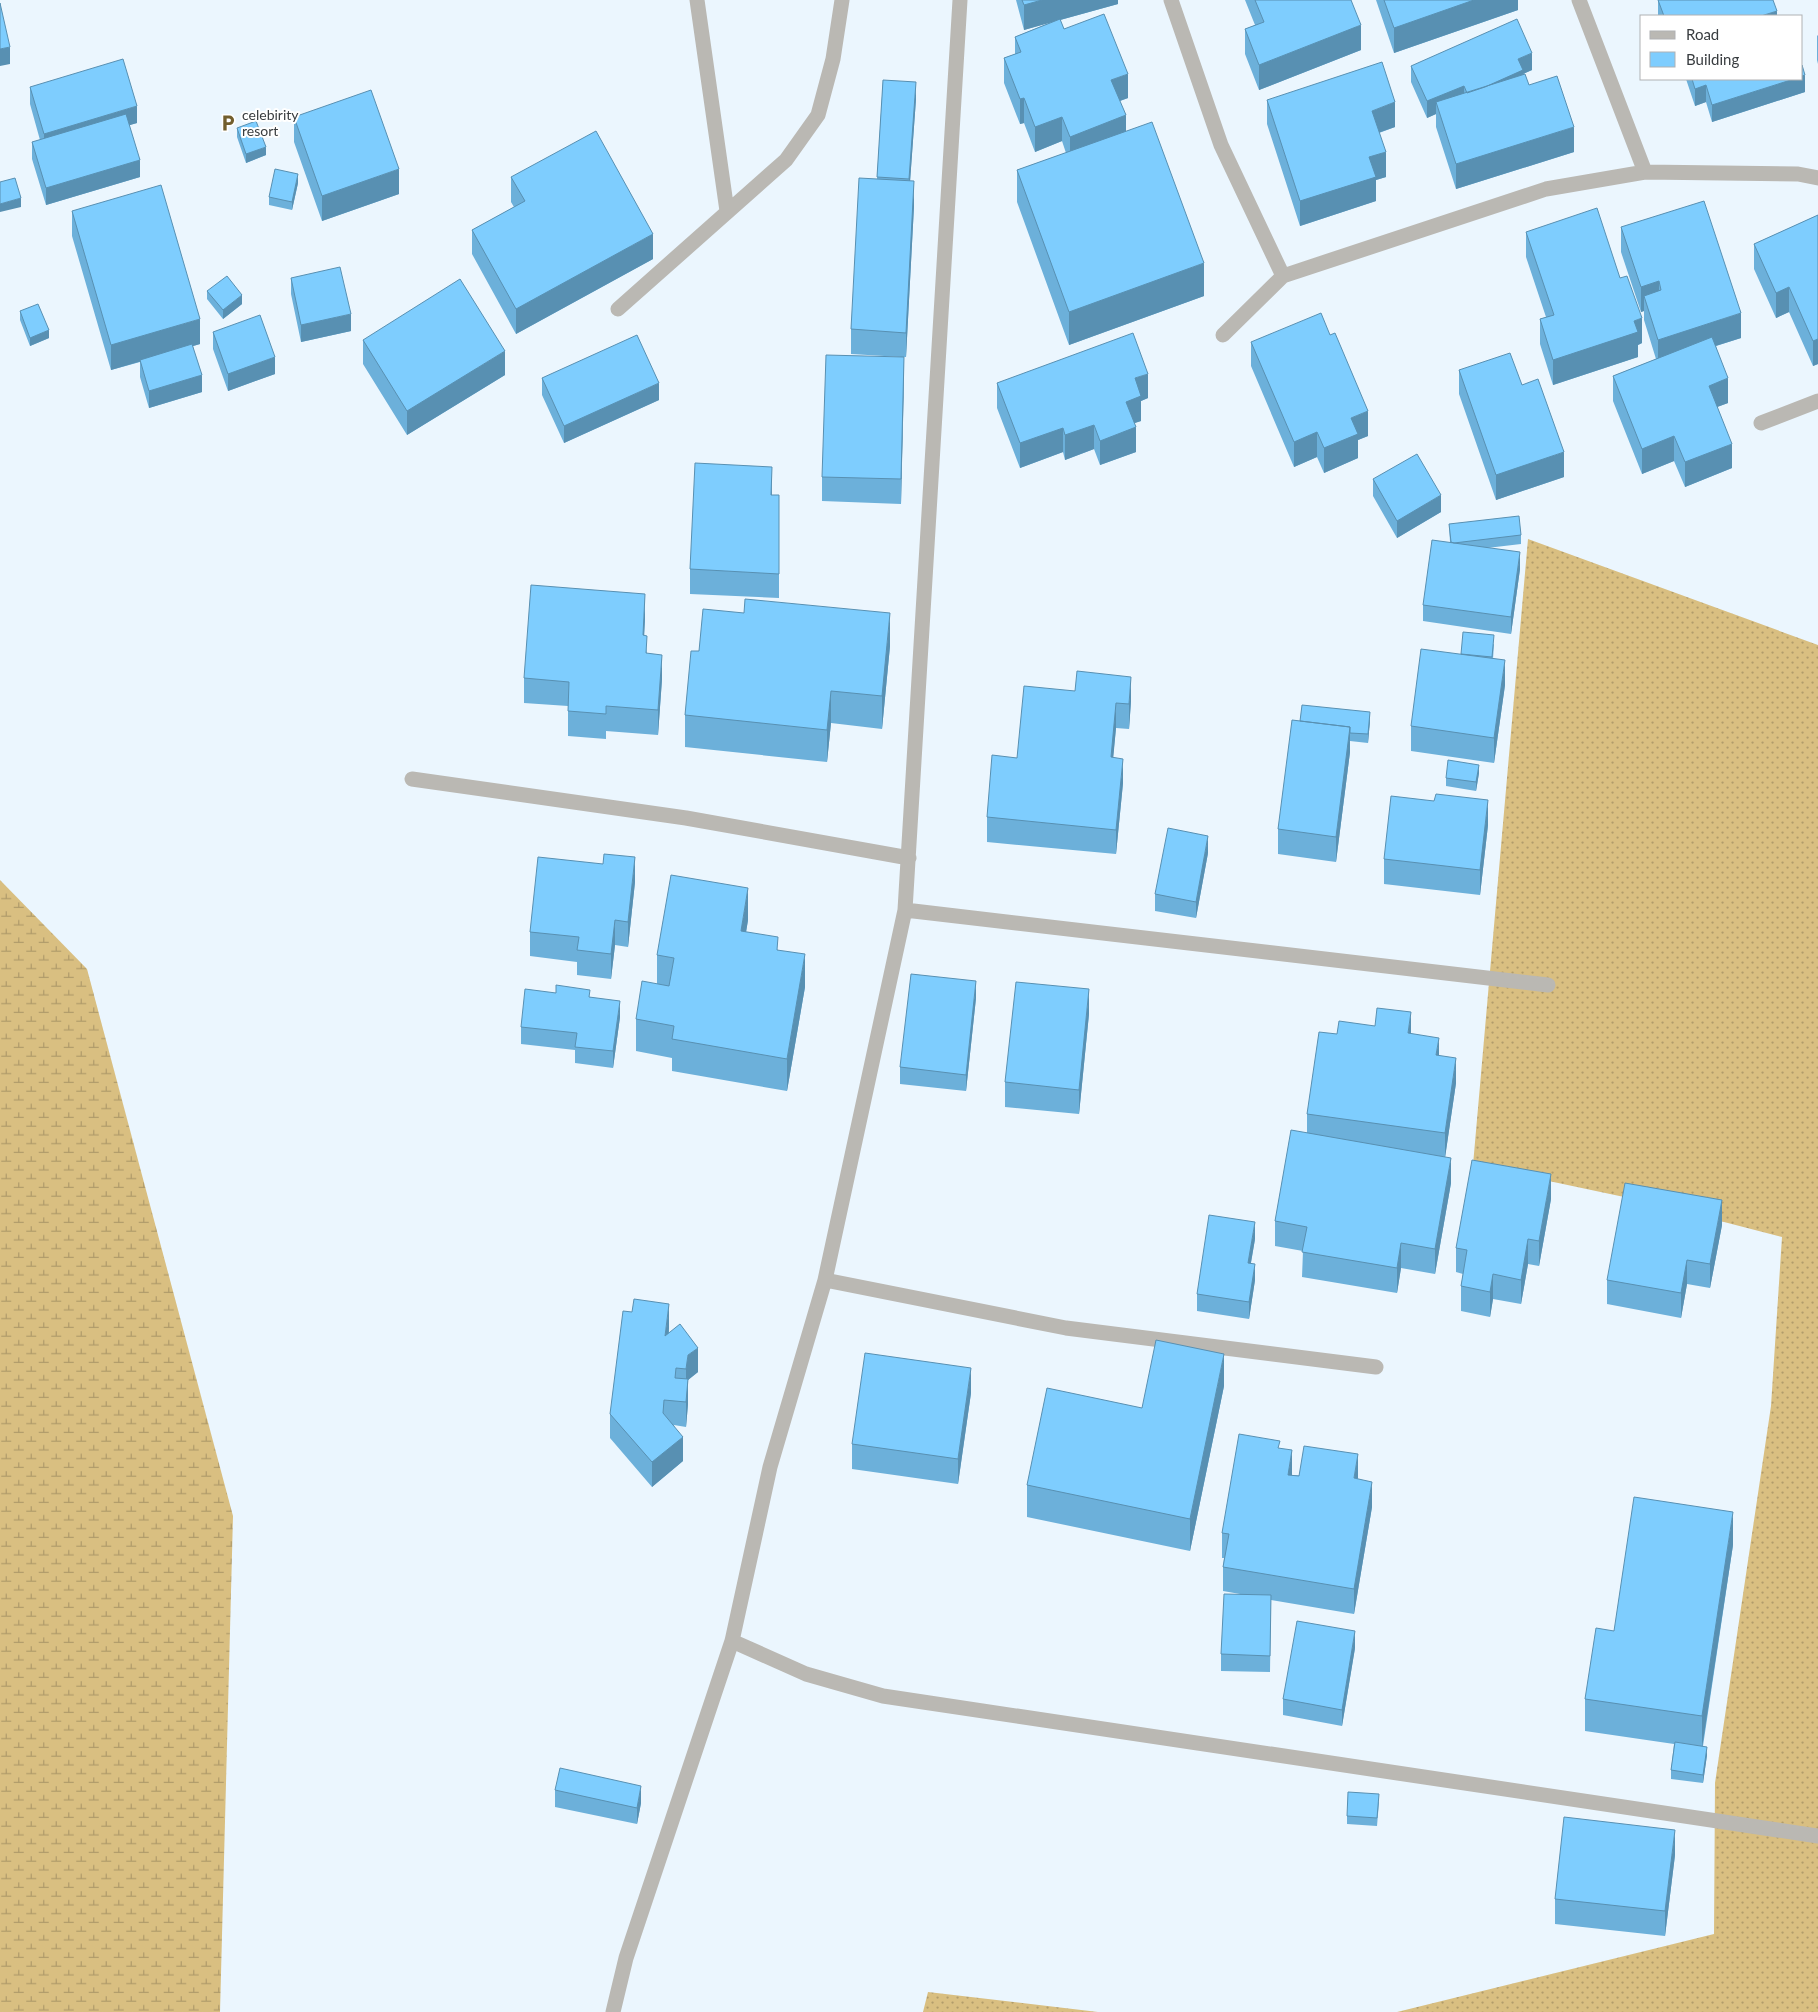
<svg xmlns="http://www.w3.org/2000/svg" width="1818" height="2012" font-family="Lato,sans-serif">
<defs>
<pattern id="grass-dots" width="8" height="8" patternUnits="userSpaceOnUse" patternTransform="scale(1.25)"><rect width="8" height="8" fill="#d9bf81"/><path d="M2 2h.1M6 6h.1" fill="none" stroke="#b19c6b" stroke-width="1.8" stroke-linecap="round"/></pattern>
<pattern id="wetland-marsh" width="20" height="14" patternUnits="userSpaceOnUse" patternTransform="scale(1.25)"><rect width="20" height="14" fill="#d9bf81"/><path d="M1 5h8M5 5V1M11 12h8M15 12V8" fill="none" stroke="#b19c6b"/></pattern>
</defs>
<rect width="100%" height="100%" fill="#ebf6fe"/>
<path fill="url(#grass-dots)" d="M1528,539l290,106v1367h-421l317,-78 1,-151 56,-377 11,-169 -139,-36 -170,-36z
M928,1992l170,20h-175z"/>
<path fill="url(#wetland-marsh)" d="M0,880l87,89 146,547 -13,496h-220z"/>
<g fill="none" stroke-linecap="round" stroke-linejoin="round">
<path stroke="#bab8b3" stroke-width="15" d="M697,0l30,211
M1171,0l50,145 62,131
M1579,0l66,172
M618,309l168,-149 32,-45 15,-56 9,-59
M1223,335l60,-59 263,-87 99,-17 153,2 20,4
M1761,423l57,-22
M412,779l274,39 223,40
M905,910l643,75
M825,1280l241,48 310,39
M732,1641l74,33 77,22 935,140
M613,2012l13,-54 106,-317 38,-174 55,-187 80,-370 55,-910"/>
</g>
<path fill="#6cb0da" d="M1016,0h102v4l-58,16 4,9 64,69 -8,3 6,30 78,165 -135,49 -52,-143v-32l49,-17 -4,-12 -27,11 -11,-29 -4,1 -16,-41v-25l11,-4v-17l39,-16 -30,9z
M1245,0h106l10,50 -102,40 -14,-36v-25l10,-4z
M1376,0h142v10l-124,43z
M1658,0l119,16h-119z
M1818,35v29l-1,-4v-24z
M1411,66l121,4 -9,4 6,11 45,67 -118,37 -20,-62v-13l-9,4 -16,-36z
M1686,79h116l3,13 -93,30 -6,-20 -11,4z
M883,80l33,19 -6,82 4,25 -8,151h-2l-3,147 -79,-3v-24l79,-120 -50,-3v-25l26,-150z
M30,87l107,36 -8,2 11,52 -94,28 -14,-46v-17l8,-2 -10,-36z
M1267,100l128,27 -16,6 7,44 -10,3v21l-76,25 -33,-102z
M294,117l105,77 -77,27 -28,-79z
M237,128l29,27 -20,8 -9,-26z
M511,177l142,82 -137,75 -44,-80v-24l42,-23 -3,-5z
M298,183l-6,27 -23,-5v-8z
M72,211l128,133 -7,2 9,46 -53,16 -9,-31v-15l-29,8 -39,-134z
M1818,215v149l-5,2 -24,-54 -13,6 -22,-49v-25z
M1621,227l120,111 -25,8 12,57 -11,4 15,61 -47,19 -11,-26 -32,13 -29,-73v-25l43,-17 -12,-39v-9l-3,1 -20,-60z
M1526,232l116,111 -4,2v12l-85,28 -13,-41v-25l6,-2 -20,-60z
M291,278l60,53 -50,11 -10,-48z
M207,291l35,13 -19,15 -16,-20z
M20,311l29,27 -19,8 -10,-26z
M213,332l62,42 -47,17 -15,-42z
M363,340l142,35 -98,60 -44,-71z
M1251,342l117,94 -10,4v18l-34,15 -7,-16 -23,10 -43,-101z
M1459,370l63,15 42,92 -68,23 -37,-106z
M542,378l117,22 -95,43 -22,-48z
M997,383l151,15 -7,3v20l-7,2 2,29 -36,13 -6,-16 -29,11 -2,-8 -43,16 -23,-60z
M1373,479l68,33 -44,26 -24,-42z
M779,495v103l-89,-4v-25z
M1449,524l72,11v9l-34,4 33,21 -9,65 -88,-13v-16l27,-63z
M645,618l-1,17 3,19 15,25 -4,56 -52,-4v8l-38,-3v-30l-44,-3v-25z
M1494,644l-1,15 12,26 -11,78 -83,-12v-25l50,-72z
M890,646l-8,83 -51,-6 -4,39 -142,-15v-32l14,-64z
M1075,691l56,10 -2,28 -13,-1 -3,29 10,26 -7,71 -129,-12v-25l30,-59z
M1370,720l-2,23 -18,-2v11l-14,110 -58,-8v-25l22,-108z
M1479,773l-3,18 -30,-5v-8z
M1434,801l54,24 -8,70 -96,-11v-25z
M1208,853l-12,65 -41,-7v-17z
M635,882l-7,65 -13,-2 -4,34 -34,-4v-13l-47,-6v-24z
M748,920l-2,12 32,18 27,37 -18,104 -115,-20v-13l-36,-7v-32l21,-35v-29z
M590,997l30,20 -7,51 -38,-5v-13l-54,-6v-17z
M976,998l-10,93 -66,-7v-17z
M1089,1014l-10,100 -74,-7v-25z
M1337,1034h74l28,22 17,27 -11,74 6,26 -16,91 -34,-6 -4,25 -95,-16 1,-26 -28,-5v-25l32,-89v-18z
M1551,1199l-12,67 -11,-2 -7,40 -28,-5 -3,18 -29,-6v-25l2,-12 -7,-2v-24z
M1722,1225l-12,63 -23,-4 -6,34 -74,-14v-24z
M1255,1239l-4,24 4,17 -6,39 -52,-8v-17z
M669,1329v4l29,39 -10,8v24l-2,23 -12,-2 9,36 -31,26 -42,-49v-24z
M1224,1386l-34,165 -163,-34v-32l115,-77z
M971,1393l-13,91 -106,-15v-25z
M1280,1449l12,26 66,4 14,28 -18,107 -83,-14 -1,72 -49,-1v-17l19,-60 -17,-3v-24l1,-9h-2v-25z
M1733,1545l-30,201 4,9 -4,28 -32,-4v-9l3,-26 -89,-13v-32l29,-68z
M1355,1648l-13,78 -59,-11v-16z
M555,1790l86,13 -4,21 -82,-17z
M1379,1802l-2,24 -30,-2v-8z
M1675,1855l-10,81 -110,-12v-25z"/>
<path fill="#5890b2" d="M1042,0h76v4l-94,26v-25z
M1474,0h44v10l-124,43v-25z
M1777,11v5h-16z
M1361,25v25l-102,40v-25z
M10,47v17l-10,2v-17z
M1532,53v17l-9,4v13l-56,7 51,-35z
M1128,74v24l-17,6v-24z
M1805,75v17l-93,30v-17l82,-26h8v-3z
M916,82v17l-7,97v-17z
M1706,85v17l-11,4v-17z
M1464,86v16h-28v12l-9,4v-17z
M1024,98v25l-4,1v-25z
M1395,102v25l-23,8v-24z
M137,106v17l-93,28v-17z
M1126,115v25l-56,22v-25z
M1062,117v24l-27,11v-25z
M1574,127v25l-118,37v-25z
M266,147v8l-20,8v-9z
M1386,152v25l-10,3v21l-76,25v-25l69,-44z
M140,160v17l-94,28v-17z
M399,169v25l-77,27v-25z
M298,174v9l-6,27v-8z
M914,181v25l-8,151v-24z
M21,198v9l-21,5v-8z
M653,234v25l-137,75v-25z
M1204,263v33l-135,49v-33z
M1659,281v25l-15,-10v15l-3,1v-25z
M1789,287v25l-13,6v-25z
M242,295v9l-19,15v-9z
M1741,313v25l-83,26v-24z
M351,314v17l-50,11v-17z
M1642,318v25l-4,2v12l-85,28v-25l81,-39z
M200,319v25l-89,26v-25z
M49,330v8l-19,8v-8z
M1818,339v25l-5,2v-25z
M505,351v24l-98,60v-24z
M275,357v17l-47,17v-17z
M904,357v25l-3,122v-25z
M1148,374v24l-7,3v20l-15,5v-24l9,-24z
M202,375v17l-53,16v-17z
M1728,378v25l-19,7v-24z
M659,383v17l-95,43v-17z
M1368,411v25l-10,4v18l-34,15v-25l27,-30z
M1094,425v24l-29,11v-25z
M1136,427v25l-36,13v-24z
M1063,428v24l-43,16v-25z
M1317,432v25l-23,10v-25z
M1674,436v25l-32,13v-25z
M1732,444v24l-47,19v-25z
M1564,452v25l-68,23v-25z
M772,467v25l-1,28v-25z
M1441,495v17l-44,26v-17z
M1520,552v17l-9,65v-17z
M645,594v24l-2,42v-25z
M890,613v33l-8,83v-33z
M662,655v24l-4,56v-25z
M1505,660v25l-11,78v-25z
M1131,677v24l-2,28v-25z
M831,691v32l-4,39v-32z
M1116,703v25l-5,54v-25z
M1370,712v8l-2,23v-9z
M1350,727v25l-14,110v-25z
M1123,759v24l-7,71v-24z
M1479,765v8l-3,18v-9z
M1488,800v25l-8,70v-25z
M1208,836v17l-12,65v-16z
M635,857v25l-7,65v-25z
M748,888v32l-7,43v-32z
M615,920v25l-4,34v-25z
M805,954v33l-18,104v-32z
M976,981v17l-10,93v-16z
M1089,989v25l-10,100v-24z
M620,1001v16l-7,51v-17z
M1411,1012v25l-3,-4z
M1439,1038v25l-3,-8z
M1456,1058v25l-11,75v-25z
M1451,1158v25l-16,91v-25z
M1551,1174v25l-12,67v-25z
M1722,1200v25l-12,63v-24z
M1255,1222v17l-7,40v-16z
M1528,1239v25l-7,40v-24z
M1401,1243v25l-4,25v-25z
M1687,1260v24l-6,34v-25z
M1255,1264v16l-6,39v-17z
M1493,1274v25l-3,18v-25z
M669,1304v25l-4,31v-24z
M698,1348v24l-10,8v24l-2,23v-58l2,-14z
M1224,1354v32l-34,165v-32z
M971,1368v25l-13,91v-25z
M683,1437v24l-31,26v-25z
M1292,1450v25h-4z
M1358,1454v25l-4,-1z
M1372,1482v25l-18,107v-25z
M1733,1512v33l-31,203v-32z
M1355,1631v17l-13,78v-16z
M1707,1747v8l-4,28v-8z
M641,1786v17l-4,21v-16z
M1675,1830v25l-10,81v-25z"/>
<path fill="#7ecdfe" stroke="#5890b2" d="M1022,0h20l-18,5z
M1255,0h96l10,25 -102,40 -14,-36 19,-7z
M1384,0h90l-80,28z
M1658,0h115l4,11 -16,5h-97z
M0,3l10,44 -10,2z
M1104,14l24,60 -17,6 15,35 -56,22 -8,-20 -27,10 -11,-29 -4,1 -16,-41 17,-6 -6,-15 45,-18 4,10z
M1517,19l15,34 -14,6 5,11 -38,17 -18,6 -3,-7 -37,15 -16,-35z
M123,59l14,47 -93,28 -14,-47z
M1382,62l13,40 -23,9 14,41 -17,5 7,20 -76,24 -33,-101z
M1802,65l3,10 -3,1z
M1525,74l4,11 28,-9 17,51 -118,37 -20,-62z
M1692,79h102l-82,26 -6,-20 -11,4z
M883,80l33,2 -7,97 -32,-2z
M371,90l28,79 -77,27 -28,-79z
M126,114l14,46 -94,28 -14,-46z
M256,121l10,26 -20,7 -9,-26z
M1152,122l52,141 -135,49 -52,-142z
M596,131l57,103 -137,75 -44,-79 53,-29 -14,-24z
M275,169l23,5 -6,28 -23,-5z
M15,178l6,20 -21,6v-22z
M859,178l55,3 -8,152 -55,-4z
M161,185l39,134 -89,26 -39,-134z
M1704,201l37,112 -83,27 -14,-44 17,-6 -2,-9 -18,6 -20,-60z
M1597,208l23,70 7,-2 15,42 -8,3 4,11 -85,28 -13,-41 14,-4 -28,-83z
M1818,215v124l-5,2 -24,-54 -13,6 -22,-49z
M340,267l11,47 -50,11 -10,-47z
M227,276l15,19 -19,15 -16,-19z
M460,279l45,72 -98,60 -44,-71z
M38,304l11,26 -19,8 -10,-27z
M1321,313l9,22 5,-2 33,78 -17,7 7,16 -34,14 -7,-16 -23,10 -43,-100z
M260,315l15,42 -47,17 -15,-42z
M1133,333l15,41 -13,4 6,18 -15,6 10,25 -36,14 -6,-16 -29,10 -2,-7 -43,15 -23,-60z
M637,335l22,48 -95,43 -22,-48z
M1712,337l16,41 -19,8 23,58 -47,18 -11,-26 -32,13 -29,-73z
M192,344l10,31 -53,16 -9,-31z
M1510,353l12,32 16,-6 26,73 -68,23 -37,-105z
M826,355l78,2 -3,122 -79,-2z
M1417,454l24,41 -44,26 -24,-42z
M695,463l77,4 -1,28h8v79l-89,-5z
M1519,516l2,19 -67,8 -3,-1 -2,-18z
M1432,540l88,12 -9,65 -88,-12z
M531,585l114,9 -2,41 4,1 -1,17 16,2 -4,55 -52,-4v8l-38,-3 1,-29 -45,-4z
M745,599l145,14 -8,83 -51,-5 -4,39 -142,-15 6,-64h8l4,-42 41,4z
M1463,632l31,3 -2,22 -31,-3z
M1421,649l84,11 -11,78 -83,-12z
M1077,671l54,6 -2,27 -13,-1 -5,54 12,2 -7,71 -129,-13 5,-62 25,3 7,-72 51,5z
M1302,705l68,7 -2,22 -18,-1v-6l-50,-6z
M1292,720l58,7 -14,110 -58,-8z
M1448,760l31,5 -3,17 -30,-4z
M1436,794l52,6 -8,70 -96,-11 7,-63 43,5z
M1168,828l40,8 -12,66 -41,-8z
M604,854l31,3 -7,65 -13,-2 -4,34 -34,-4 2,-13 -49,-5 8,-75 65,7z
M671,875l77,13 -7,43 37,6 -1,13 28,4 -18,105 -115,-20 2,-13 -38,-7 6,-38 27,5 5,-28 -17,-3z
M911,974l65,7 -10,94 -66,-8z
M1016,982l73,7 -10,101 -74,-8z
M556,985l34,5 -1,7 31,4 -7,50 -38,-4 2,-14 -56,-6 4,-38 31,4z
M1377,1008l34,4 -3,21 31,5 -3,17 20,3 -11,75 -138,-19 12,-82 18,2 2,-13 36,5z
M1291,1130l160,28 -16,91 -34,-6 -4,25 -95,-16 5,-25 -32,-6z
M1472,1160l79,14 -12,67 -11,-2 -7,41 -28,-6 -3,18 -29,-6 6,-36 -11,-2z
M1625,1183l97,17 -12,64 -23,-4 -6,33 -74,-13z
M1209,1215l46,7 -7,41 7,1 -6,38 -52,-8z
M634,1299l35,5 -4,32 15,-12 18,24 -10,7 -2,14 -10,-1 -1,10 13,1 -2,23 -22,-2 -1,13 20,24 -31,25 -42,-48 13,-103 9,1z
M1156,1340l68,14 -34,165 -163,-34 20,-97 95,20z
M865,1353l106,15 -13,91 -106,-15z
M1239,1434l41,7 -2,7 14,2 -4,25 11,1 5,-30 54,8 -4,24 18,4 -18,107 -131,-22 6,-33 -7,-1z
M1634,1497l99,15 -31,204 -117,-17 11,-71 18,3z
M1224,1594l47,1 -1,61 -49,-2z
M1297,1621l58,10 -13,79 -59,-11z
M1675,1742l32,5 -4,28 -32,-5z
M560,1768l81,18 -4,22 -82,-18z
M1348,1792l31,2 -2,24 -30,-2z
M1564,1817l111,13 -10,81 -110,-12z"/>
<defs>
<g id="parking-bare" transform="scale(1.35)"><path d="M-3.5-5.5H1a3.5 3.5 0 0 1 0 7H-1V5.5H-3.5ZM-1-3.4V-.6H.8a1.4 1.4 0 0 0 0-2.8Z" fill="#725e2d" stroke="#fff" stroke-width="2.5" paint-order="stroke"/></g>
</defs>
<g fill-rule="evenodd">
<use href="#parking-bare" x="228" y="123"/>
</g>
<g text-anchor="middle" stroke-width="4" stroke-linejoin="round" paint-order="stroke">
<g font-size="14" fill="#393d40" stroke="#fff" text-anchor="start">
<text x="242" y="120">celebirity<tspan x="242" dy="16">resort</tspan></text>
</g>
</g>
<rect x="1640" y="15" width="162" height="65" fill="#ffffff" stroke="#b0b1b3"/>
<rect x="1650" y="31" width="25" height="8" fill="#bab8b3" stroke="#b0b1b3"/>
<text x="1686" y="40" font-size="15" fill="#393d40">Road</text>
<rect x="1650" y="52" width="25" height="15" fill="#7ecdfe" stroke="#b0b1b3"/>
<text x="1686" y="65" font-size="15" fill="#393d40">Building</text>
</svg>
